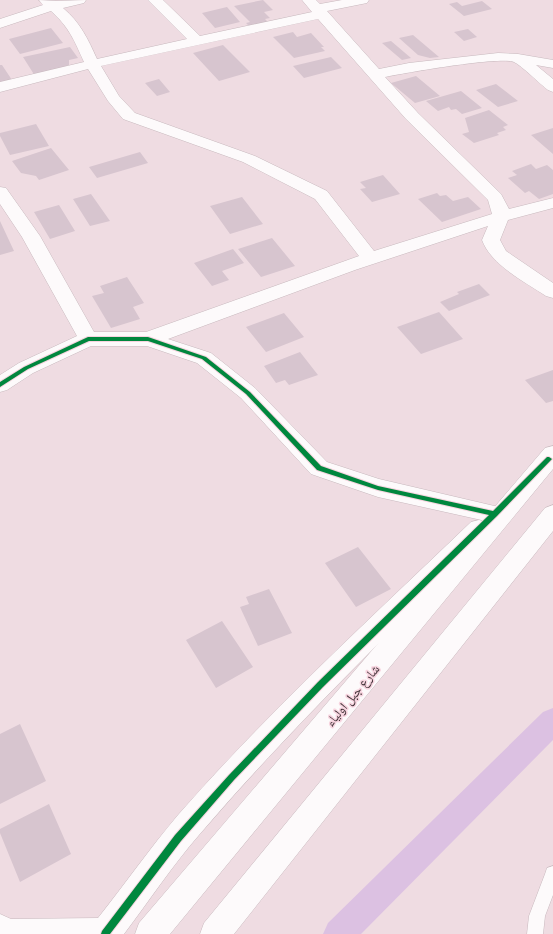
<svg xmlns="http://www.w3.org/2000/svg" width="553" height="934" font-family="Cabin,'Noto Naskh Arabic',sans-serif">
<rect width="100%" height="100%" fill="#efdce2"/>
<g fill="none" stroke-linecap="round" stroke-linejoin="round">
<path fill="#dcc1e2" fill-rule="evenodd" d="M553,708v32l-192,194h-38l5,-11 215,-211z"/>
</g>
<path fill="#d7c5cf" d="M263,0l10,10 -9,2 6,6 -5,1 5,5 -19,4 -5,-5 4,-1 -16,-16z
M482,1l10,8 -28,7 -15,-12 8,-2 5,4z
M227,7l13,15 -25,6 -13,-15z
M51,28l12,15 -43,11 -11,-15z
M468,29l9,8 -13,4 -10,-9z
M293,32l4,5 14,-4 13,14h-3l4,4 -31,7 -21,-21z
M413,35l26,22 -9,1 -12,-3 -19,-17z
M391,41l20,17 -9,2 -20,-17z
M223,45l27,27 -31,9 -26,-28z
M70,47l8,11 -9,2v5l-7,3 -27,8 -12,-19z
M331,57l11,11 -38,10 -11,-12z
M0,65h2l10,15 -12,3z
M416,76l24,20 -25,7 -24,-20z
M159,79l11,13 -13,4 -12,-13z
M496,84l22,17 -20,6 -22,-17z
M461,91l21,17 -20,6 -6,-5 -5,1 -2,-3 -11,4 -12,-10z
M489,110l19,15 -5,2 3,3 -9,3 2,2 -25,8 -12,-9 7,-2 -4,-14z
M36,124l13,22 -39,9 -10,-19v-3z
M553,128v26l-22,-19z
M51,148l18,22 -30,10 -3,-4 -15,-3 -9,-12z
M140,152l8,11 -51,15 -8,-11z
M531,164l5,5 11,-4 6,5v24l-14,5 -10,-8 -4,2 -17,-15 9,-3 -5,-4z
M383,175l17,19 -28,8 -12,-13 6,-1 -6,-6z
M437,193l3,3 6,-1 7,6 15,-4 13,12 -39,13 -24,-23z
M91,194l19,27 -20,5 -17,-27z
M242,197l21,27 -33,10 -20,-28z
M59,205l16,26 -25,8 -16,-27z
M0,221l14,30 -14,4z
M272,238l23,28 -34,11 -23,-28z
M233,249l11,14 -22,8 7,9 -17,6 -18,-23z
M127,277l17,26 -11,4 7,12 -29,9 -19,-32 12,-3 -4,-7z
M479,284l11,11 -41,16 -9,-9 19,-8 -2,-2z
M439,312l24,27 -42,15 -24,-27z
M284,313l20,24 -38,15 -20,-25z
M300,352l18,23 -29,10 -4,-5 -9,3 -12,-17z
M553,370v31l-7,2 -21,-23z
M358,547l33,42 -35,18 -31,-44z
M269,589l23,44 -34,13 -18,-39 9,-3 -3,-7z
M222,621l31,46 -37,21 -30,-48z
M20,724l26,57 -46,23v-70z
M49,804l22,50 -51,28 -20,-49v-4z"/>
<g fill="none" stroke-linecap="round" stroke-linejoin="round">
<g stroke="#c8b9be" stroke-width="1">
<path id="lane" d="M553,866v29l-8,21 -2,18h-16l2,-18 16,-42 2,-6z"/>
</g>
<g stroke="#c8b9be" stroke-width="1">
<path id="street" d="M39,0l17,1 30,-1 -2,3 -21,5c17,14 25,31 34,51l90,-20 -39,-39h15l37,36 112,-24 -10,-12h14l4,4 22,-4h27l-2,3 -40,8 52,58 30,-6 89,-10 20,1 35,6v8l-17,-3 17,14v13l-5,-2c-8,-6 -26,-24 -34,-28 -13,-6 -110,11 -129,15l33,36 83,81 8,15 44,-11v10l-45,12 -8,20 6,11 47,32v15l-7,-2c-21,-14 -55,-31 -64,-56l6,-14 -133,44 -187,69 43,14 44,35 72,74 52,17 124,29 3,6 -3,6 -8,3 -117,-26 -67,-23 -70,-76 -44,-35 -50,-17h-56l-58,27 -26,17 -7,2v-17l19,-12 58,-27 -55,-99 -22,-33v-17l6,1 34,48 54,96h52l213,-76 -44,-57 -72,-37 -120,-43 -15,-18 -20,-32 -88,23v-10l84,-20c-10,-22 -15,-35 -33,-51l-51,17v-9l43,-14zM318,19l88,100 82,81 4,14 -118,37 -47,-60 -72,-35 -120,-43 -16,-17 -18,-30z
M479,520l8,2 4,7 -4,7c-98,97 -198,194 -288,299 -27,31 -50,66 -75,99h-124v-20l11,5 87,-1c27,-34 52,-70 80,-103 90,-103 194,-198 293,-293z"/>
</g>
<g stroke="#c8b9be" stroke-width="1">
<path id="highway" d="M553,446v23l-383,465h-35l4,-11 406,-475z
M553,505v26l-319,403h-34l4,-11 341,-415z"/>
</g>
<use href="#lane" fill="#fdfafb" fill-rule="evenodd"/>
<use href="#street" fill="#fdfafb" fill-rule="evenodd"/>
<use href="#highway" fill="#fdfafb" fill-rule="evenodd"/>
<g stroke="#f7d4df" stroke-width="2">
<path id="cycleway" d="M88,337h60l58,20 44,35 71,74 57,20 115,25 54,-54h2l3,2 -55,57 -174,171 -89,93 -53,61 -71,93h-9l1,-3 73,-96 54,-60 89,-93 171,-167 -111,-25 -61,-20 -71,-76 -44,-35 -54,-18h-59l-61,28 -28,18v-5l24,-15z"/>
</g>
<use href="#cycleway" fill="#00873e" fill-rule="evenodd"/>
</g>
<g text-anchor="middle" stroke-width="3" stroke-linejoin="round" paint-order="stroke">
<g font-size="13" fill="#403237" stroke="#f7d4df">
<text transform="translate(352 695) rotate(-50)" y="5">شارع جبل اولياء</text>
</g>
</g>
</svg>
